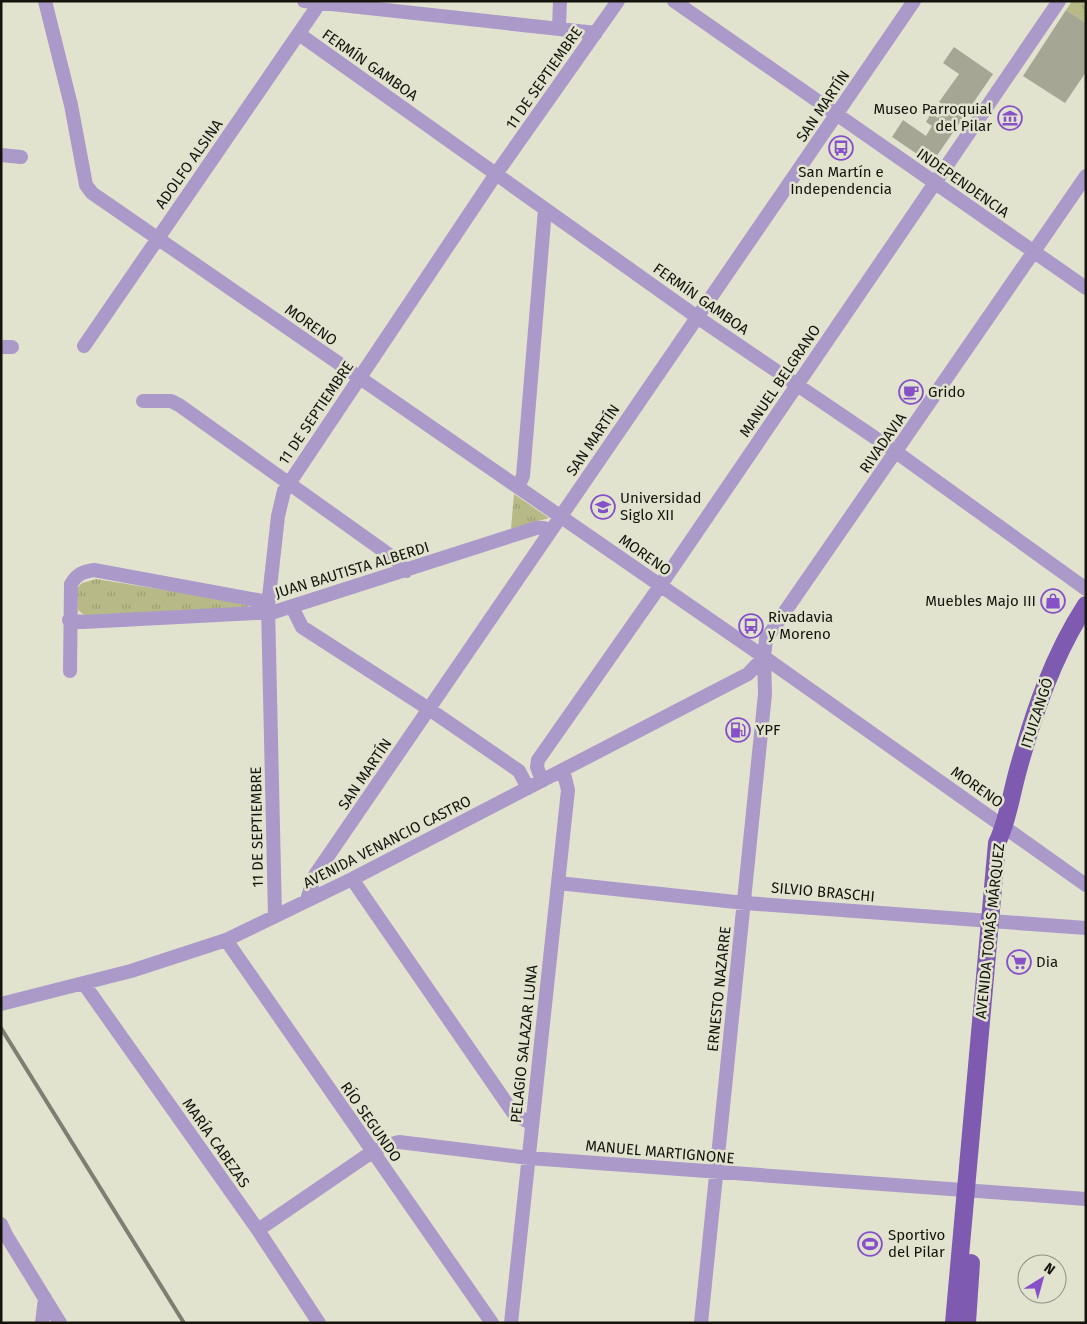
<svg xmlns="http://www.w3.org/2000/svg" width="1087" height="1324" font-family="'Fira Sans',sans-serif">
<defs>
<pattern id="grass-tufts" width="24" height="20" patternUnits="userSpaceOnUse" patternTransform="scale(1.25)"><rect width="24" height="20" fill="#b7ba86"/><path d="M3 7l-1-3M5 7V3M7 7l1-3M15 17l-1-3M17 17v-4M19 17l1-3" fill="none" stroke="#9c9f72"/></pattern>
</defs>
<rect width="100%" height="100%" fill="#e1e3cf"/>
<path fill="url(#grass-tufts)" d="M1072,1h9l5,3v19l-20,-13z
M514,494l35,24 -38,11z
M96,579l149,24 4,2 -2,3 -162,8 -7,-6 -1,-22 5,-5z"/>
<path fill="#a5a694" d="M1066,10l20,13v49l-21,31 -42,-27z
M954,47l39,27 -59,86 -5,-4 -3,4 -34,-23 11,-17 23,16 6,-10 -6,-4 5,-9 7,5 8,-12 -7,-4 20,-28 -16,-11z"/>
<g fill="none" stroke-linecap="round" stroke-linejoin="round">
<path stroke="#ab9ac9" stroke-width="14" d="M45,1l26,104 15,80 6,8 672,464 322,228
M304,1l292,32
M674,1l412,287
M559,28l1,-27
M299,34l398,283 199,135 190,137
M1,155l20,2
M84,346l237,-345
M1,347h11
M143,401h28l8,4 216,154 11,12
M518,487l5,-11 22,-267
M292,607l10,20 127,82 90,62 9,17
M69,620l14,2 191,-10 262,-84h8l6,3
M70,671l1,-87c6,-10 11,-12 23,-14l174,32
M542,781l-5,-14 1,-7 122,-174 399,-585
M352,879l162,235 18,10
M558,883l187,20 341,25
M307,900l8,-25 599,-874
M275,916l-7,-310 10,-90 6,-25 212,-317 122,-173
M226,940l266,383
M84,984l174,246 61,93
M1,1004l130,-33 95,-31 126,-61 396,-205 16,-17
M1,1224l5,11 54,88
M258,1230l114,-78 11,-6 16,-4 130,16 557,41
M42,1323l3,-25
M511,1323l57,-533 -5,-20
M701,1323l64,-629 -1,-37 2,-18 320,-463"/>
<path stroke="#7e5bb0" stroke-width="18" d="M954,1323l43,-480c11,-23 14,-48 21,-73 16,-58 35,-114 68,-165
M967,1323l4,-60"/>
<path stroke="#7e7f72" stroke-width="4" d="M1,1028l183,295"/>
</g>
<defs>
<g id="museum-ring" transform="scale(1.25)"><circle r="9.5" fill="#e1e3cf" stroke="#8650c8" stroke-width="1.5"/><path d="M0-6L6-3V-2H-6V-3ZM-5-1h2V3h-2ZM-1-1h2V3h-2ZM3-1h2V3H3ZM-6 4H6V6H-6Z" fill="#8650c8"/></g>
<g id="bus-ring" transform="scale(1.25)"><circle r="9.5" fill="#e1e3cf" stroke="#8650c8" stroke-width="1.5"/><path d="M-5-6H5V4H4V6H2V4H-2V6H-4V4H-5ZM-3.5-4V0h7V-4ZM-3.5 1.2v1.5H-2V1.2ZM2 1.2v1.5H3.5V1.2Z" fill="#8650c8"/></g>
<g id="cafe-ring" transform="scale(1.25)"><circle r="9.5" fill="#e1e3cf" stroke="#8650c8" stroke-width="1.5"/><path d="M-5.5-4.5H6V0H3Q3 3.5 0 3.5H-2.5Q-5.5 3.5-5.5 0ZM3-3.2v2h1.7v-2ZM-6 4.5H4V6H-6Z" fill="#8650c8"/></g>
<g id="university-ring" transform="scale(1.25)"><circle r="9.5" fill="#e1e3cf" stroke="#8650c8" stroke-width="1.5"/><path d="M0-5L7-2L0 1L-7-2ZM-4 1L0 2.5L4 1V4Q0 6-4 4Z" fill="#8650c8"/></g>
<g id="shop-ring" transform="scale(1.25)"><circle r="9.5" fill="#e1e3cf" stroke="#8650c8" stroke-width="1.5"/><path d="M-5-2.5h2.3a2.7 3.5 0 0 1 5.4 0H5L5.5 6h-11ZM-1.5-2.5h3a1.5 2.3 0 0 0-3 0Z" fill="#8650c8"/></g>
<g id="fuel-ring" transform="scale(1.25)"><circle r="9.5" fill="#e1e3cf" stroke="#8650c8" stroke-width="1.5"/><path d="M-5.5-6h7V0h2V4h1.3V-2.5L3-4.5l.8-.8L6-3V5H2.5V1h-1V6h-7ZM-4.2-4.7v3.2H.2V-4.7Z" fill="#8650c8"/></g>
<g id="supermarket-ring" transform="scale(1.25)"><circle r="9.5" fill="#e1e3cf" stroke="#8650c8" stroke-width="1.5"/><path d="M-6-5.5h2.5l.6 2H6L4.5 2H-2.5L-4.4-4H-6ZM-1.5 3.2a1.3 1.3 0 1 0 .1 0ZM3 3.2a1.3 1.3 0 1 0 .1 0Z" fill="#8650c8"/></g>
<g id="stadium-ring" transform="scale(1.25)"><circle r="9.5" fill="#e1e3cf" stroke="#8650c8" stroke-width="1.5"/><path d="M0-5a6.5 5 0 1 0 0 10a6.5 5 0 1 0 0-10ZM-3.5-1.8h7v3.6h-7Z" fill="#8650c8"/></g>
</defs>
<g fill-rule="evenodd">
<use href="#museum-ring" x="1010" y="118"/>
<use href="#bus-ring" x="841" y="148"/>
<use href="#cafe-ring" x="911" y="392"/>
<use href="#university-ring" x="603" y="507"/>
<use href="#shop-ring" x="1053" y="601"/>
<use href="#bus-ring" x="751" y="626"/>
<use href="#fuel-ring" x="738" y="730"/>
<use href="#supermarket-ring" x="1019" y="962"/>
<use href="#stadium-ring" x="870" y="1244"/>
</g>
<g text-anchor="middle" stroke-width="5" stroke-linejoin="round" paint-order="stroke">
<g font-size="15" fill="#14140d" stroke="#e1e3cf">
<text transform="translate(370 65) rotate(35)" y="5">FERMÍN GAMBOA</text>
<text transform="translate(544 78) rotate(-55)" y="5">11 DE SEPTIEMBRE</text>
<text transform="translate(823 106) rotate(-56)" y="5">SAN MARTÍN</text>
<text transform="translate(189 164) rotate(-55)" y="5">ADOLFO ALSINA</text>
<text transform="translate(963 183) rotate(35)" y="5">INDEPENDENCIA</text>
<text transform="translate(701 299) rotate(35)" y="5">FERMÍN GAMBOA</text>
<text transform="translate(311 325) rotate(35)" y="5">MORENO</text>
<text transform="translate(780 381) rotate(-56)" y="5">MANUEL BELGRANO</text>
<text transform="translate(316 413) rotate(-56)" y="5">11 DE SEPTIEMBRE</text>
<text transform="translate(593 440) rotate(-56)" y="5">SAN MARTÍN</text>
<text transform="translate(883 443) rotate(-55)" y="5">RIVADAVIA</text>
<text transform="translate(645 555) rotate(35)" y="5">MORENO</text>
<text transform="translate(352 570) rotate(-17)" y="5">JUAN BAUTISTA ALBERDI</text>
<text transform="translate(1037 713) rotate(-72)" y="5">ITUIZANGÓ</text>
<text transform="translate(365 774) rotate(-56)" y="5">SAN MARTÍN</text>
<text transform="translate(977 787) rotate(35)" y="5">MORENO</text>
<text transform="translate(257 827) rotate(-91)" y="5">11 DE SEPTIEMBRE</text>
<text transform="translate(387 842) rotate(-27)" y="5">AVENIDA VENANCIO CASTRO</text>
<text transform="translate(823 892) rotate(5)" y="5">SILVIO BRASCHI</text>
<text transform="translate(990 931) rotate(-84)" y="5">AVENIDA TOMÁS MÁRQUEZ</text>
<text transform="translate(719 989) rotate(-84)" y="5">ERNESTO NAZARRE</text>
<text transform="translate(524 1044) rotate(-84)" y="5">PELAGIO SALAZAR LUNA</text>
<text transform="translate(371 1122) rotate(55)" y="5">RÍO SEGUNDO</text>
<text transform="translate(216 1143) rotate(55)" y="5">MARÍA CABEZAS</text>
<text transform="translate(660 1152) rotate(5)" y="5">MANUEL MARTIGNONE</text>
</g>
<g font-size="15" fill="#14140d" stroke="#e1e3cf" text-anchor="start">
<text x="992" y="114" text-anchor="end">Museo Parroquial<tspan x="992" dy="17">del Pilar</tspan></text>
<text x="841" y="177" text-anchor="middle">San Martín e<tspan x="841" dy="17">Independencia</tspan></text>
<text x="928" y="397">Grido</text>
<text x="620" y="503">Universidad<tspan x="620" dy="17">Siglo XII</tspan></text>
<text x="1036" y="606" text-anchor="end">Muebles Majo III</text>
<text x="768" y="622">Rivadavia<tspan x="768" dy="17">y Moreno</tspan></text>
<text x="756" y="735">YPF</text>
<text x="1036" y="967">Dia</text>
<text x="888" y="1240">Sportivo<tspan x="888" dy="17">del Pilar</tspan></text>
</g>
</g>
<rect width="1087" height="1324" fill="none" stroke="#14140d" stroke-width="5"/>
<g transform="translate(1042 1279) rotate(37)"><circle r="24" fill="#e1e3cf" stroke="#8f9081"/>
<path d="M0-4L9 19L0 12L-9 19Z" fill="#8650c8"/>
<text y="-8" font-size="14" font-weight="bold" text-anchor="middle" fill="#14140d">N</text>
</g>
</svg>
